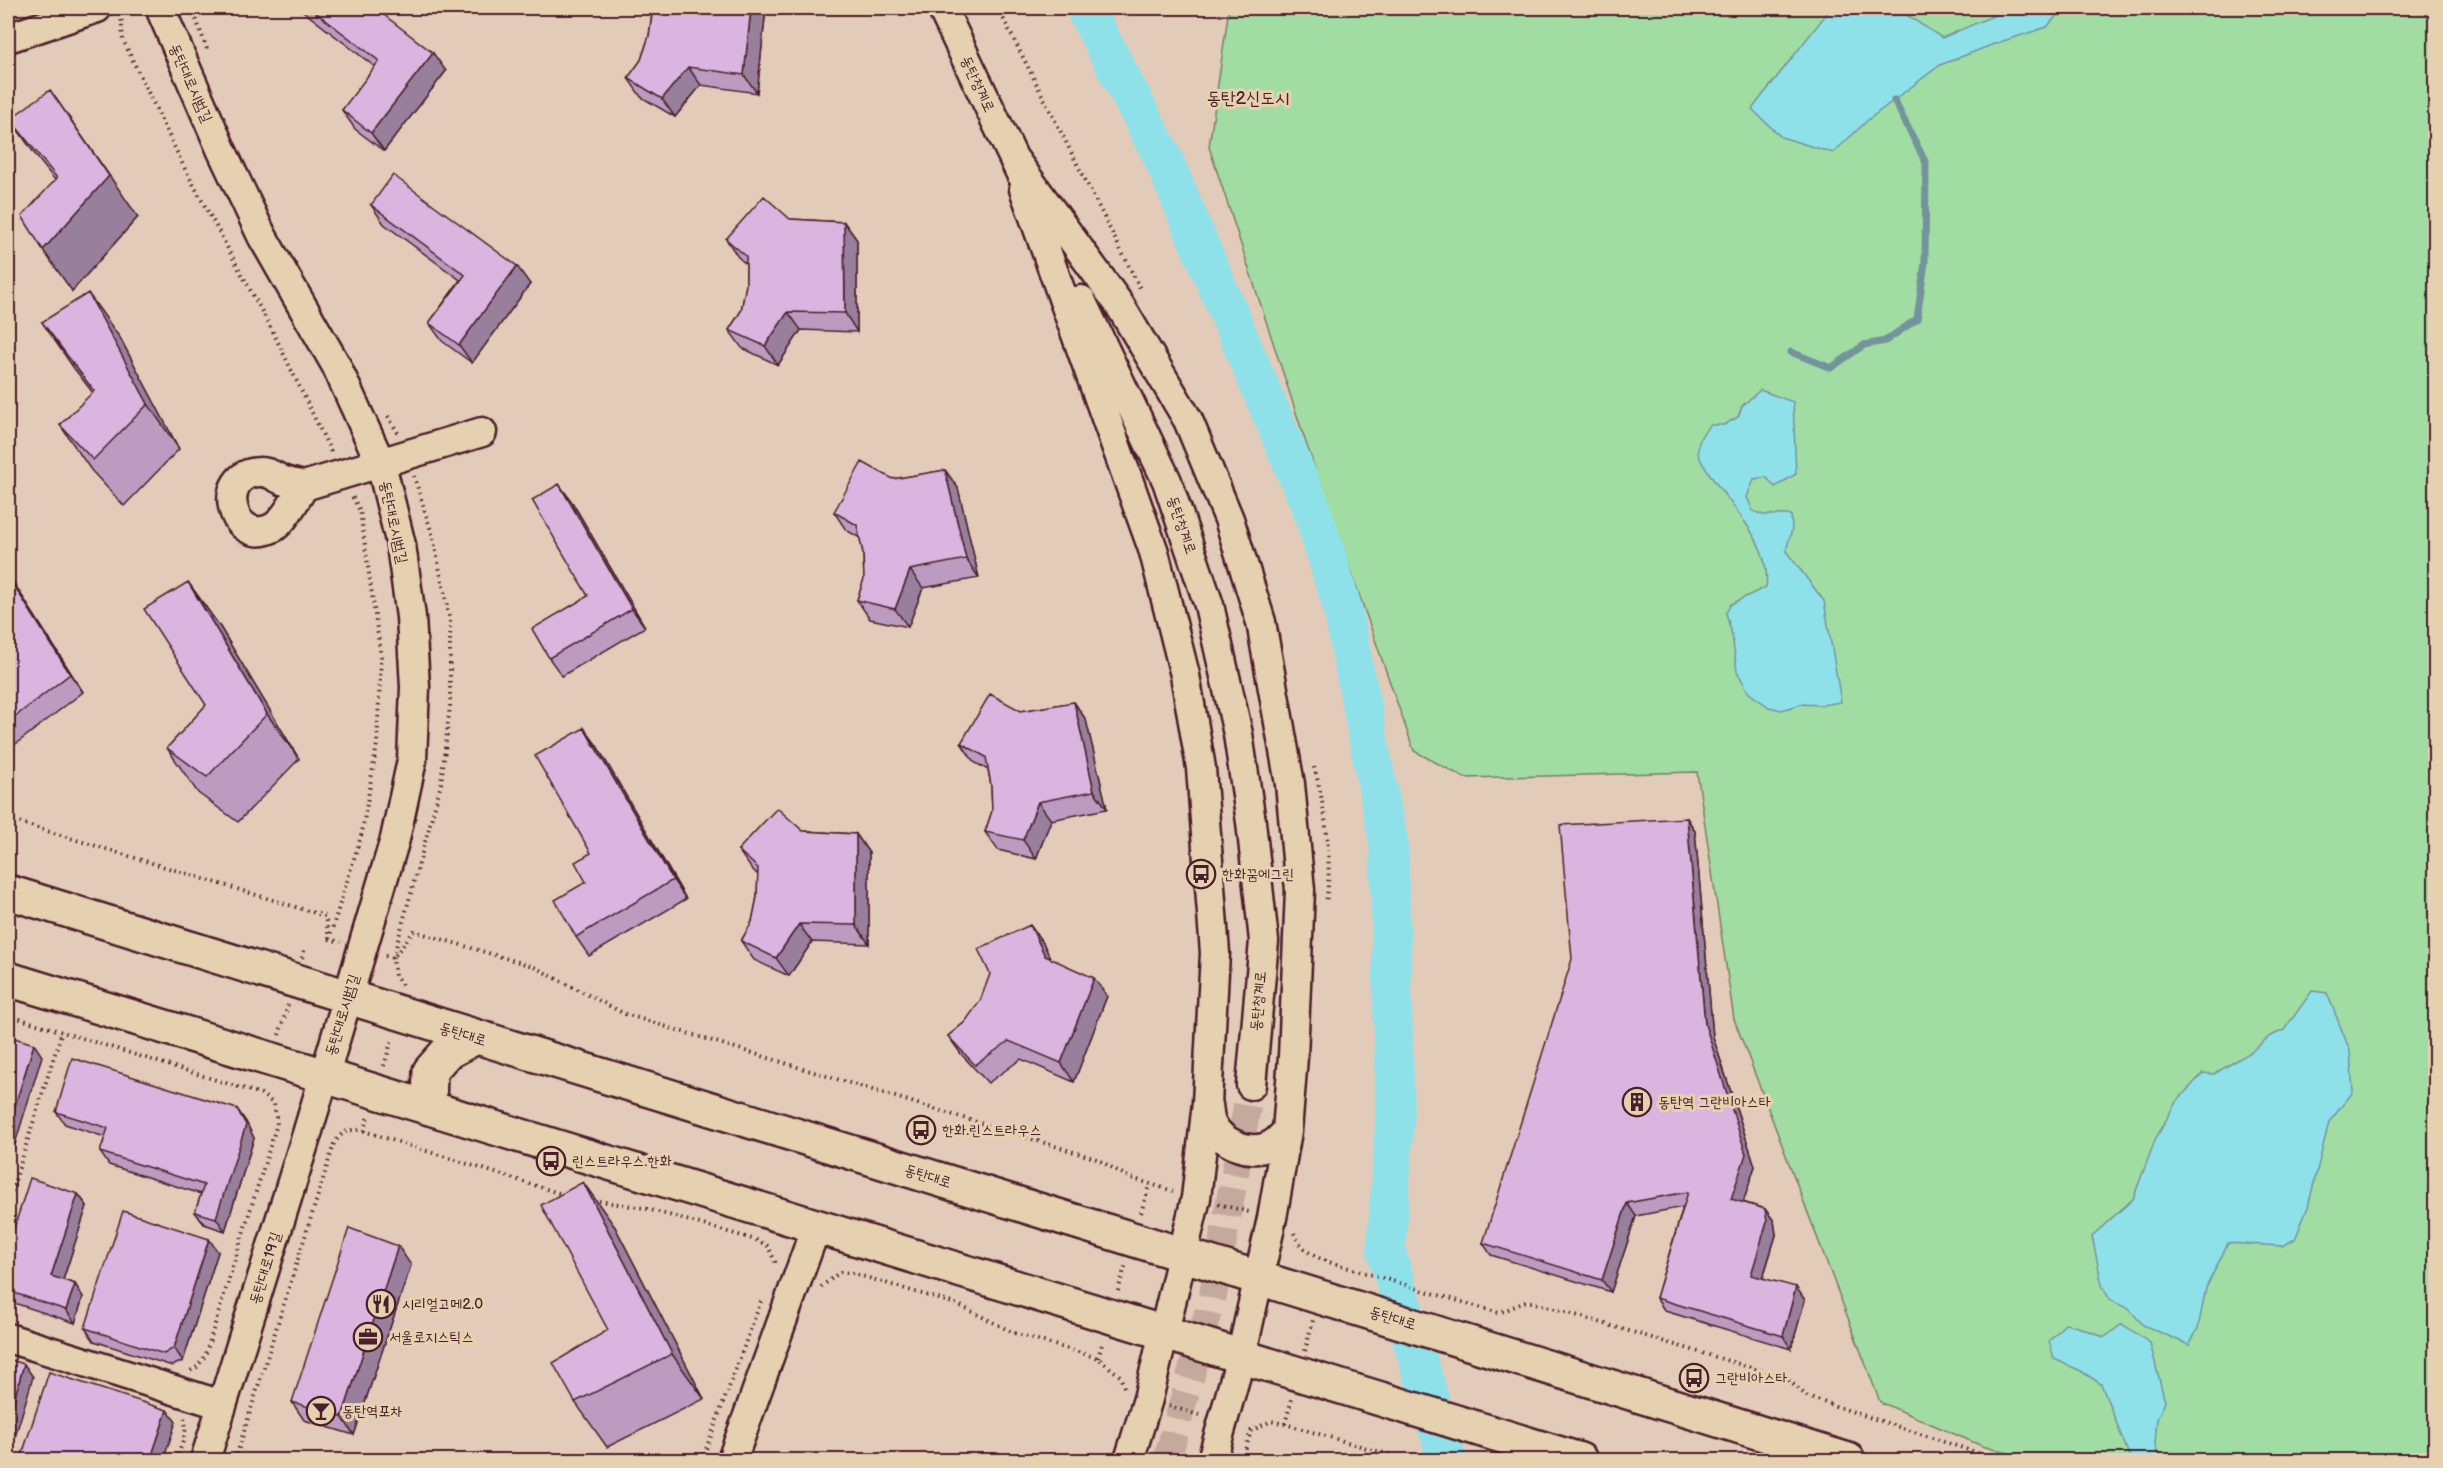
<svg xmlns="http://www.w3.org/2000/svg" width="2443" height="1468" font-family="'Balsamiq Sans','Poor Story',sans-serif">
<rect width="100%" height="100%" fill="#e3cbb9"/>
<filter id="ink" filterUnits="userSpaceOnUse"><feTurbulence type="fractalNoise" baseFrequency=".0167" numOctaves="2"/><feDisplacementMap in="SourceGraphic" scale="12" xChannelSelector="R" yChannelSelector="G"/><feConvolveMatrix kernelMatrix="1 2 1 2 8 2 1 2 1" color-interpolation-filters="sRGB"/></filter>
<g filter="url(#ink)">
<path fill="#a1dca2" stroke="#767e66" stroke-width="1.5" d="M1229,8h1206v1452h-404l-49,-14 -102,-44 -146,-383 -37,-247 -232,6 -51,-27 -109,-311 -96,-293z"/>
<path fill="#8fe1e9" stroke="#73939d" stroke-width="1.5" d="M1831,8h65l46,30 69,-30h52l-16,19 -53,17 -54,21 -72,55 -35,33 -52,-16 -29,-28z
M1760,390l33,12 3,72 -21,13 -9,-10 -12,2 -7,18 6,14 10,4h28l1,14 -6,22 38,50 17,101 -19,3 -21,-1 -19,6 -13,-3 -20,-14 -12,-22 -5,-36 -6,-22 5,-9 35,-17c6,-45 -35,-79 -57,-114 -3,-5 -10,-13 -11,-20 -1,-12 4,-20 13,-28h13l14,-8 4,-11z
M2312,991l15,2 23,58 3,41 -24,30 -21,85 -13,32 -13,7 -54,-3 -22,45 -8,40 -9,17 -46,-20 -14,-16 -19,-9 -8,-15 -10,-49 41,-37 22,-59 21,-38 27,-29 11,1 37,-22 18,-15 15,-7z
M2065,1324c15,2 26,9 40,13l17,-13 28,19 15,59 -8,17 -2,25 4,16h-28l-30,-76 -20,-13 -27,-12 -5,-18z"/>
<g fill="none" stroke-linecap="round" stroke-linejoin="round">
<path stroke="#73939d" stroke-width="7" d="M1791,352l40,16 33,-23 21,-4 32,-22 8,-57 1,-99 -32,-63"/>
<path stroke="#8fe1e9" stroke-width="39" d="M1085,8l78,150 149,352 30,96 47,239 6,269 -9,136 61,210"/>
<path stroke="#c4a99d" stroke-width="28" stroke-dasharray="28 14" stroke-linecap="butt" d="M1167,1460l46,-165 38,-210"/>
<g stroke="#4a1f2b" stroke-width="33">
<path id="minor" d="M160,8l61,141 41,87 74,129 45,99 20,81 10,72 4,70 -3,73 -17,79 -88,295 -102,326
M942,8l79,166
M8,38l89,-30
M1014,159l105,145 69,116 41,99 32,103 29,162 10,106 -7,167 -6,74 -15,87 -31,139 -29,103
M1024,189l130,363 31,123 16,93 14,185 -8,150 -11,95 -48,201 -19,61
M1081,300l86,181 42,124 29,129 13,88 13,119 -13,144
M304,486c-7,11 -20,35 -30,41 -42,23 -62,-55 -13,-55 9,0 14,5 21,8 7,3 15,4 22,6l178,-54
M1208,1105c1,6 1,13 4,19 10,20 40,33 61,20 5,-3 10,-9 14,-13
M8,1338l214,67
M732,1460l84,-233"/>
</g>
<g stroke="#4a1f2b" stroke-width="38">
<path id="major" d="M8,892c612,192 1228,373 1840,568
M8,979l1572,481
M429,1108l1,-37 16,-18 28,-15"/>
</g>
<path stroke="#4a1f2b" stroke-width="4" stroke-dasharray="1.5 4.5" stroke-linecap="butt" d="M192,8l16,44
M998,8l142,280
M121,14l2,26 62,129 88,163 59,122
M388,416l10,17
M1314,767c11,37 19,96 12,135
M8,819l317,97 4,22
M329,939l12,3
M329,939l33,-106 15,-89 4,-87 -21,-146 -8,-15
M385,956l8,2 21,-27 118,35 93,48 472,145 31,18 45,14
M302,958l3,-11
M402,985l-7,-9 -2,-18 48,-174 9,-78v-85l-17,-84 -19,-61
M8,1015l253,79 13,10 3,20 -72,232 -8,11 -7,4
M279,1035l9,-30
M384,1066l8,-27
M364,1131l4,-15
M593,1200l51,8 112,32 12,6 7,16 -1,4
M8,1203l54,-172
M1218,1204l31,8
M1141,1213l8,-28
M1294,1233c7,17 19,23 35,29l170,51 26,-11h7l247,74 8,3 21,18 191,63
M821,1287l19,-15 12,1 107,32 55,28 84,25 22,18 5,14
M1118,1291l8,-28
M1305,1351l8,-31
M1098,1358l5,-17
M1169,1406l30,9
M1285,1424l7,-26
M176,1460c4,-12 13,-29 8,-42
M235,1460l99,-316c8,-13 15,-16 30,-13l201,64
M702,1460l59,-159
M1242,1460l9,-29 20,-10 14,3 123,36"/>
<use href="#minor" stroke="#e5d0af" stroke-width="28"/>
<use href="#major" stroke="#e5d0af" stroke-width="33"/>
</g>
<path fill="#bb9cc0" stroke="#4a1f2b" stroke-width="1.5" d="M299,8h76l71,63 -62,80 -29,-22 -13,-19 33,-43z
M649,8h117l-9,85 -56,-8 -26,32 -34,-20 -13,-19 13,-18 8,-24 3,-25z
M10,119l128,98 -66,74 -17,-111 -16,-20z
M371,205l159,79 -58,79 -30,-22 -13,-18 31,-43 -76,-56z
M790,219l54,3 13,18v92l-56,-2 -23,35 -36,-17 -13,-18 12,-19 5,-26v-21l-8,-7 -12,-18z
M42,322l78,16 59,111 -55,57 -33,-36 -31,-45 33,-32 -20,-26z
M945,470l13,18 21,90 -56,10 -15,39 -38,-8 -13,-19 7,-21 -1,-26 -3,-15 -14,-8 -12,-18 59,-33z
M572,502l73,125 -83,49 -13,-18 39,-62z
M8,574l75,118 -75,58z
M188,582l32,45 79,132 -61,63 -40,-29 -31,-45 39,-43z
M1074,702l12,18 21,89 -56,11 -15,39 -38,-9 -13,-18 7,-21 -1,-26 -3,-15 -14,-8 -13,-19 60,-32z
M584,728l13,18 89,153 -97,57 -13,-19 15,-84z
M1687,818l8,13 18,206 42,129 -12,36 22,7 9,12 2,14 -13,43 42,22 -14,49 -126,-38 -9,-13 27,-91 -47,9 -25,76 -120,-37 -8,-12z
M803,831l53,3 13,19v91l-57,-2 -23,34 -35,-16 -13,-19 11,-19 5,-25 1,-22 -7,-7 -13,-18z
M1043,943l7,15 57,38 -33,86 -53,-23 -33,24 -27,-29 -13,-18 17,-14z
M237,1109l9,13 8,16 -29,93 -21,-7 -9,-12 6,-18 -92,-29 -9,-13 5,-15 -40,-13 -9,-12z
M78,1194l9,12 -24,74 12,4 8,13 -8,26 -67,-22v-54z
M615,1227l89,172 -97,48 -32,-45 33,-72z
M218,1252l-35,109 -11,5 -78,-25 -9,-13z
M411,1265l-57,170 -50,-15 -12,-18z"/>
<path fill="#987f9c" stroke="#4a1f2b" stroke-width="1.5" d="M751,8h15l-9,85 -13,-18z
M433,53l13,18 -62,80 -13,-18z
M688,67l13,18 -26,32 -13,-18z
M50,90l88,127 -66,74 -29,-41 66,-74z
M844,222l13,18v92l-12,-19z
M517,266l13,18 -58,79 -13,-18z
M88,293l32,45 59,111 -31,-45z
M788,312l13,18 -23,35 -13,-19z
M945,470l13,18 21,90 -13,-19z
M559,484l13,18 73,125 -13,-18z
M910,570l13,18 -15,39 -13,-18z
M8,574l75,118 -13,-18 -62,-98z
M188,582l32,45 79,132 -32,-45z
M1074,702l12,18 21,89 -13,-18z
M584,728l13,18 89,153 -13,-19z
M1038,802l13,18 -15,39 -13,-19z
M1687,818l8,13 18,206 42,129 -15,46 -9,-13 -26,-175z
M856,834l13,19v91l-13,-19z
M799,924l13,18 -23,34 -13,-18z
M1030,925l13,18 15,31 -13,-18z
M1094,978l13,18 -33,86 -13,-19z
M34,1044l8,12 -31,101 -3,-6v-23z
M237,1109l9,13 8,16 -29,93 -9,-13z
M583,1182l32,45 89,172 -32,-45z
M78,1194l9,12 -27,83 -9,-13z
M1627,1203l9,13 -25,76 -9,-12z
M1765,1209l9,12 2,14 -16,52 -9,-12z
M209,1239l9,13 -35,109 -9,-13z
M398,1246l13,19 -57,170 -12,-18z
M75,1284l8,13 -8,26 -9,-13z
M1796,1287l9,13 -14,49 -8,-13z
M24,1364l9,13 -25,84v-40z
M167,1410l9,12 -13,39h-13z"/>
<path fill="#d9b5df" stroke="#4a1f2b" stroke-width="1.5" d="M310,8h65l58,45 -62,80 -29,-23 37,-49z
M653,8h98l-7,67 -56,-8 -26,32 -34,-21 13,-18 8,-24z
M50,90l59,86 -66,74 -21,-34 35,-38 -47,-59z
M393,175l124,91 -58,79 -30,-22 36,-48 -94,-70z
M764,196l26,23 54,3 1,91 -57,-1 -23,34 -36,-16 12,-19 5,-26v-29l-20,-17z
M88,293l60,111 -55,56 -33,-35 34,-34 -52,-69z
M862,462l31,17 52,-9 21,89 -56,11 -15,39 -38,-9 7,-21 -1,-26 -6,-28 -23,-13z
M559,484l73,125 -83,49 -17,-29 56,-33 -56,-96z
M8,576l62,98 -62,48z
M188,582l79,132 -60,63 -40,-29 39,-43 -62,-96z
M990,694l31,17 53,-9 20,89 -56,11 -15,38 -38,-8 7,-21 -1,-26 -5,-28 -25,-14z
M584,728l89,152 -97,57 -21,-37 31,-18 -11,-20 16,-9 -56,-97z
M777,808l26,23 53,3v91l-57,-1 -23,34 -35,-17 11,-19 5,-25 1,-29 -20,-18z
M1687,818l18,206 41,130 -15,45 34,10 2,13 -16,53 45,12 -13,49 -127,-38 32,-106 -61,11 -25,77 -119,-37 89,-284 -12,-134z
M1030,925l15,31 49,22 -33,85 -52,-22 -34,24 -27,-29 17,-14 15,-21 10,-27 -12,-25z
M8,1036l26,8 -26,84z
M72,1058l165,51 9,16 -30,93 -21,-6 9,-27 -104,-33 8,-24 -52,-16z
M30,1178l48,16 -27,82 24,8 -9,26 -58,-19v-44z
M583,1182l89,172 -97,48 -22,-39 55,-33 -67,-125z
M123,1211l86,28 -35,109 -10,6 -79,-26z
M349,1228l49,18 -56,171 -50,-15z
M8,1359l16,5 -16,57z
M49,1372l118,38 -17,51h-130z"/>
</g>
<defs>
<g id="bus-ring" transform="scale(1.5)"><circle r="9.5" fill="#e5d0af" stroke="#4a1f2b" stroke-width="1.5"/><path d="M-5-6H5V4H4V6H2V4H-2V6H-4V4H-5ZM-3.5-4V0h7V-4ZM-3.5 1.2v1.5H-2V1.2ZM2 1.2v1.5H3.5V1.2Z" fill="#4a1f2b"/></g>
<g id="building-ring" transform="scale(1.5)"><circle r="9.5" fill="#e5d0af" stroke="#4a1f2b" stroke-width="1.5"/><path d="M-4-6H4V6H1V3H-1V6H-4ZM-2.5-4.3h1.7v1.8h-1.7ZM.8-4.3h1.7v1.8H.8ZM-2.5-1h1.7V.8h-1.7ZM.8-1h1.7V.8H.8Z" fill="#4a1f2b"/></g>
<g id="restaurant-ring" transform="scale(1.5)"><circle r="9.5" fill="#e5d0af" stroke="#4a1f2b" stroke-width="1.5"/><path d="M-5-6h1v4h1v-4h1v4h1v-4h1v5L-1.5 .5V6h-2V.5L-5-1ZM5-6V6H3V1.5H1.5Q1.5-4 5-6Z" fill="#4a1f2b"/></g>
<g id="office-ring" transform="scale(1.5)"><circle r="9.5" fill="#e5d0af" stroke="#4a1f2b" stroke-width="1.5"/><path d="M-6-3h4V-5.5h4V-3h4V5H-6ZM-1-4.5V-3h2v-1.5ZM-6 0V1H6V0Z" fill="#4a1f2b"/></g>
<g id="bar-ring" transform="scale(1.5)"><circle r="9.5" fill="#e5d0af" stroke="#4a1f2b" stroke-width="1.5"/><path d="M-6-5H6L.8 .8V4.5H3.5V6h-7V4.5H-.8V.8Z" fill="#4a1f2b"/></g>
</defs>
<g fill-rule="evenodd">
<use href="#bus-ring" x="1201" y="874"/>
<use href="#building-ring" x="1637" y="1102"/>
<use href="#bus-ring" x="921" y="1130"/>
<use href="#bus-ring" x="551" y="1161"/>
<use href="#restaurant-ring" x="381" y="1304"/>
<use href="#office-ring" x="368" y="1337"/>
<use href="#bus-ring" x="1694" y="1378"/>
<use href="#bar-ring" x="321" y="1411"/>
</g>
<g text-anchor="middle" stroke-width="6" stroke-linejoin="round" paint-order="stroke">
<g font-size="15" fill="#4a1f2b" stroke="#e5d0af">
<text transform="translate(191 83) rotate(66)" y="5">동탄대로시범길</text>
<text transform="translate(978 84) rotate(65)" y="5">동탄청계로</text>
<text transform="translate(394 522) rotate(78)" y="5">동탄대로시범길</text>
<text transform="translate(1182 525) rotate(71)" y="5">동탄청계로</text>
<text transform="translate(1258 1001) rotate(-85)" y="5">동탄청계로</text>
<text transform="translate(342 1015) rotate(-73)" y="5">동탄대로시범길</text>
<text transform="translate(463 1034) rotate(17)" y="5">동탄대로</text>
<text transform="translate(928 1176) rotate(17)" y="5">동탄대로</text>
<text transform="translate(265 1268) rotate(-73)" y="5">동탄대로19길</text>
<text transform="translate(1393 1318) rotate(17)" y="5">동탄대로</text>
</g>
<g font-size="15" fill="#4a1f2b" stroke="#e5d0af" text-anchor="start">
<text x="1222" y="879">한화꿈에그린</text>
<text x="1658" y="1107">동탄역 그란비아스타</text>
<text x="942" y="1135">한화.린스트라우스</text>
<text x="572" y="1166">린스트라우스.한화</text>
<text x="402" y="1309">시리얼고메2.0</text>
<text x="389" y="1342">서울로지스틱스</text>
<text x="1715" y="1383">그란비아스타</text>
<text x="342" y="1416">동탄역포차</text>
</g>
<g font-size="18" fill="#4a1f2b" stroke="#e5d0af">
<text x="1248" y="104">동탄2신도시</text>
</g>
</g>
<rect width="2443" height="1468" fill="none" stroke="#e5d0af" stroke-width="30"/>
<rect x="15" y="15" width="2413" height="1438" fill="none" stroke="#4a1f2b" stroke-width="2" filter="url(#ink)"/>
</svg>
